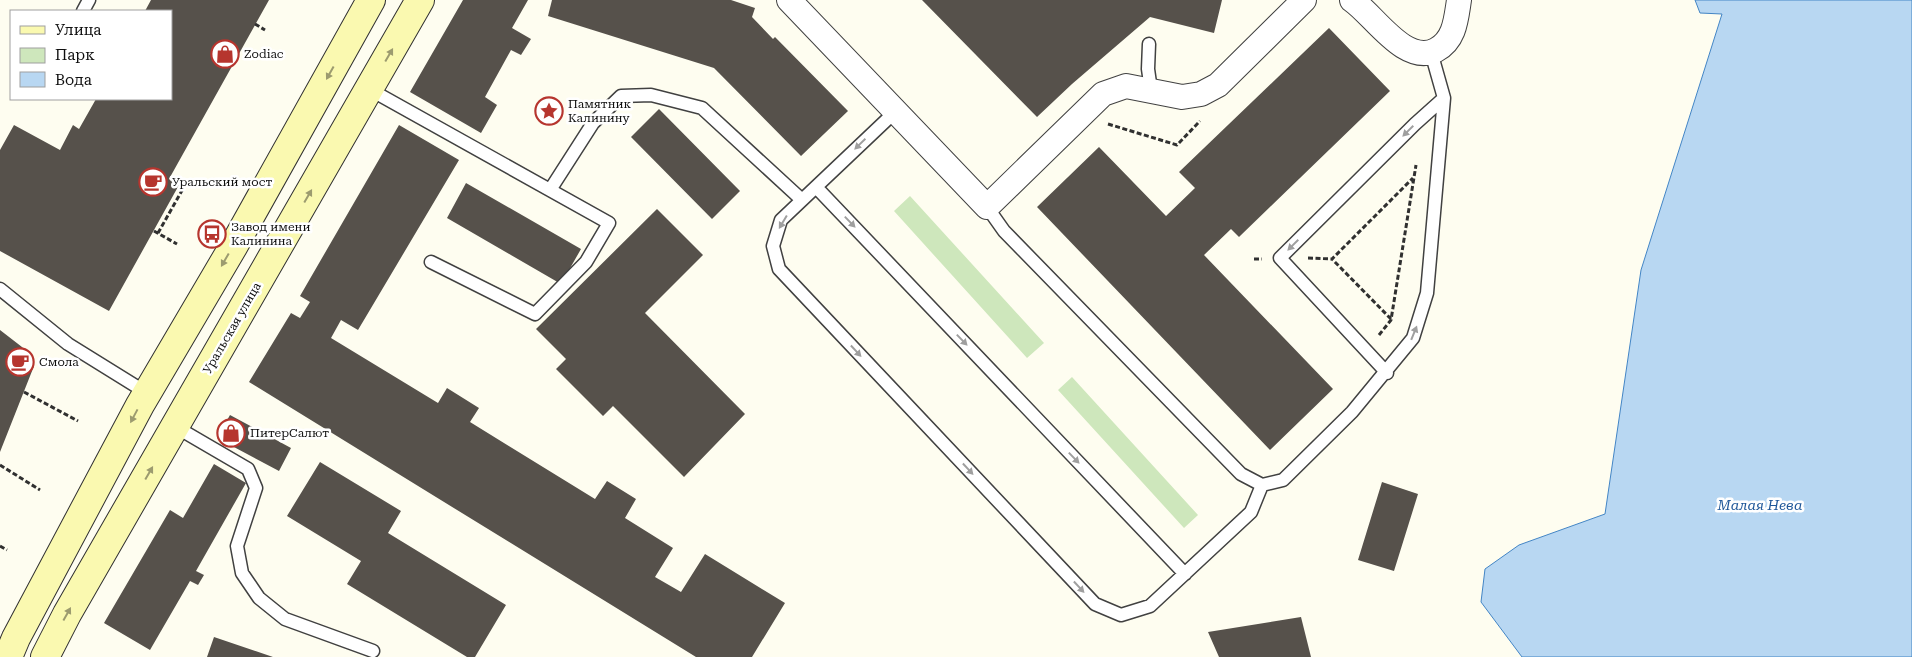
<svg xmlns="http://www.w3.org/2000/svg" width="1912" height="657" font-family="'Roboto Serif',serif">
<rect width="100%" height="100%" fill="#fefdf0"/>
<path fill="#cee7bc" d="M910,196l134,147 -17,15 -133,-147z
M1072,377l126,138 -14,13 -126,-138z"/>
<path fill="#b8d7f2" stroke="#4385c5" d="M1695,0h217v657h-390l-41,-55 4,-33 34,-24 86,-31 36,-244 81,-256 -22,-1z"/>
<path fill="#56514b" d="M151,0h118l-100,179 10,6 -70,126 -109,-60v-101l14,-25 46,25 13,-25 6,4 17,-30h75v-88h-26z
M463,0h65l-16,28 19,11 -10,16 -10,-5 -26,47 12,8 -16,28 -71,-41z
M552,0h179l24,8 -3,9 21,22 2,-2 73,74 -47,45 -87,-88 -166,-52z
M922,0h300l-8,33 -64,-16 -78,67 -35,33z
M1329,28l61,63 -151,146 -8,-8 -27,26 129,134 -63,61 -233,-243 62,-60 67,69 29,-28 -16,-16z
M659,109l81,82 -28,28 -81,-82z
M399,125l60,35 -101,170 -17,-10 -10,18 107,65 9,-15 32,20 -9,14 125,77 12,-18 29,18 -11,19 48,30 -18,29 26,15 24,-38 80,49 -33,54h-56l-447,-275 42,-69 9,5 10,-16 -10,-6z
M466,183l115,66 -20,35 -114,-66z
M657,209l46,46 -58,58 100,101 -61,63 -71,-71 -10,10 -47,-47 10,-10 -30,-30z
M0,330l22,17 7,8 5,11 -34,86z
M230,415l61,33 -12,23 -62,-33z
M320,462l81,49 -13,22 118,72 -31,52h-8l-120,-73 14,-23 -74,-45z
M214,464l32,19 -50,88 8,4 -6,10 -8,-4 -40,69 -46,-27 66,-113 13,8z
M1382,482l36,12 -24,77 -36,-11z
M1301,617l10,40h-92l-11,-25z
M214,637l59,20h-66z"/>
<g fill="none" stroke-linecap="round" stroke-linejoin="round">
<g stroke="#414141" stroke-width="15">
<path id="service" d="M83,11l6,-11
M1149,44l-1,25 3,21
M369,89l240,134 -23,39 -51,52 -104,-52
M896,111l-115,109 -8,26 6,23 316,335 26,11 29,-9 101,-94 11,-27
M816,187l369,387
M550,190l43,-67 28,-27 30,-1 51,13 100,92
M987,207l17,24 237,243 21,11 21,-5 69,-68 61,-74 14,-45 17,-195 -13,-46
M0,289l68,55 79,49
M1387,373l-107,-115 135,-134 29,-26
M176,427l72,42 8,19 -19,58 5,27 17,25 26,21 88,32"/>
</g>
<g stroke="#414141" stroke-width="26">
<path id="minor" d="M789,0l198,207 116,-113 23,-8 56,11 19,-3 17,-9 86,-85
M1352,0c22,15 53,66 84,50 19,-10 20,-31 23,-50"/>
</g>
<g stroke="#303030" stroke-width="30">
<path id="secondary" d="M8,657l8,-19 124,-233 93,-158 138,-247
M45,657l22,-43 353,-614"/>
</g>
<path stroke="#303030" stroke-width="3" stroke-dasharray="5 2.5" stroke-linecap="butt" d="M255,24l10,6
M1108,124l69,21 23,-24
M154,231l23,13
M158,233l26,-46 -2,-8
M1308,258l24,1
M1254,259h8
M1391,319l-59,-60 81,-81
M1379,335l12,-15 25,-155
M24,392l54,29
M0,465l40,25
M0,546l7,4"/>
<use href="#service" stroke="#fff" stroke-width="12"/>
<use href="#minor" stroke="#fff" stroke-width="24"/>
<use href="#secondary" stroke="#faf9b0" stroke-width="28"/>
</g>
<defs><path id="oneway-solid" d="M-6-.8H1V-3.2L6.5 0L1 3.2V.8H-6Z" transform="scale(1.25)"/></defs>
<g fill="#9c9b6f">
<use href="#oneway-solid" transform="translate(389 55) rotate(-60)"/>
<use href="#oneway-solid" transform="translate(330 73) rotate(119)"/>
<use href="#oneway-solid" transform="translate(308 196) rotate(-60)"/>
<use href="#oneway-solid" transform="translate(225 260) rotate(120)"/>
<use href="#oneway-solid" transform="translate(134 416) rotate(118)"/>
<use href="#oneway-solid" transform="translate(149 473) rotate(-60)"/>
<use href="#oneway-solid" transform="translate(67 614) rotate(-61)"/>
</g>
<g fill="#9f9f9f">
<use href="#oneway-solid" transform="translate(1408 131) rotate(135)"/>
<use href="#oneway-solid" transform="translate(860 144) rotate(136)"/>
<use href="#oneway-solid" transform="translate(783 222) rotate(121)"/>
<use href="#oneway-solid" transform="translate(850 222) rotate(46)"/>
<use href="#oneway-solid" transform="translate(1293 245) rotate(135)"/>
<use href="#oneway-solid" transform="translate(1414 333) rotate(-68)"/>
<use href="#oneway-solid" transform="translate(962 340) rotate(46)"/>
<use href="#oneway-solid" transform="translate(856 351) rotate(47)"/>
<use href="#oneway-solid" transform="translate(1074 458) rotate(46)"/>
<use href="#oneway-solid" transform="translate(968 469) rotate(47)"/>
<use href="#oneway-solid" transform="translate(1079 587) rotate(47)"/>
</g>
<defs>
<g id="shop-ring" transform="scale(1.4375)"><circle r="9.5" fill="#fff" stroke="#b6352e" stroke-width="1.5"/><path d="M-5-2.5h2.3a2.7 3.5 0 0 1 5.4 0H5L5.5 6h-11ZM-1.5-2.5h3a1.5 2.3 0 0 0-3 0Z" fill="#b6352e"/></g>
<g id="sight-ring" transform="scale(1.4375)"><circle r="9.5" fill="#fff" stroke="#b6352e" stroke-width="1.5"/><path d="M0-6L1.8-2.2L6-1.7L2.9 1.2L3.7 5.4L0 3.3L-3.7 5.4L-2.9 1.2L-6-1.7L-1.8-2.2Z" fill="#b6352e"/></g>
<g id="cafe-ring" transform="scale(1.4375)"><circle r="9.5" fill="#fff" stroke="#b6352e" stroke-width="1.5"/><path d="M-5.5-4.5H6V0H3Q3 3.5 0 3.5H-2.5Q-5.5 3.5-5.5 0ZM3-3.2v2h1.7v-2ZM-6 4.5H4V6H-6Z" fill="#b6352e"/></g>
<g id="bus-ring" transform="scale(1.4375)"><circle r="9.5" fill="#fff" stroke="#b6352e" stroke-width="1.5"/><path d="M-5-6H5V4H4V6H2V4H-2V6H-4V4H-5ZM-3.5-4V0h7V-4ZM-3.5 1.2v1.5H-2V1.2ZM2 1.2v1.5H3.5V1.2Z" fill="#b6352e"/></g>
</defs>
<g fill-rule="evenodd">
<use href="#shop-ring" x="225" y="54"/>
<use href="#sight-ring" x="549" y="111"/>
<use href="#cafe-ring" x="153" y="182"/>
<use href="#bus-ring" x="212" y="234"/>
<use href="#cafe-ring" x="20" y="362"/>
<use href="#shop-ring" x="231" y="433"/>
</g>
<g text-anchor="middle" stroke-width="5" stroke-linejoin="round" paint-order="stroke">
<g font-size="12" fill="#0e0e0e" stroke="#fff" text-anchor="start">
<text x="244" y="58">Zodiac</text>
<text x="568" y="108">Памятник<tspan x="568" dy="14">Калинину</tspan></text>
<text x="172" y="186">Уральский мост</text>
<text x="231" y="231">Завод имени<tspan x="231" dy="14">Калинина</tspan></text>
<text x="39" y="366">Смола</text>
<text x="250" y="437">ПитерСалют</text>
</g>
<g font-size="12" fill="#0e0e0e" stroke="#fff">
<text transform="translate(232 328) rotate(-60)" y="4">Уральская улица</text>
</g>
<g font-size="14" font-style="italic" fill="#1f5799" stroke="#fff">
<text x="1760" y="510">Малая Нева</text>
</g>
</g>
<rect x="10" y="10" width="162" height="90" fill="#ffffff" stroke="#9f9f9f"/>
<rect x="20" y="26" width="25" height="8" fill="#faf9b0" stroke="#9f9f9f"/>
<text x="55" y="35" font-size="15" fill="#0e0e0e">Улица</text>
<rect x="20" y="48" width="25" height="15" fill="#cee7bc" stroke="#9f9f9f"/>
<text x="55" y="60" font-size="15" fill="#0e0e0e">Парк</text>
<rect x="20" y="72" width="25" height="15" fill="#b8d7f2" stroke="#9f9f9f"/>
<text x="55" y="85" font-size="15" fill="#0e0e0e">Вода</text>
</svg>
